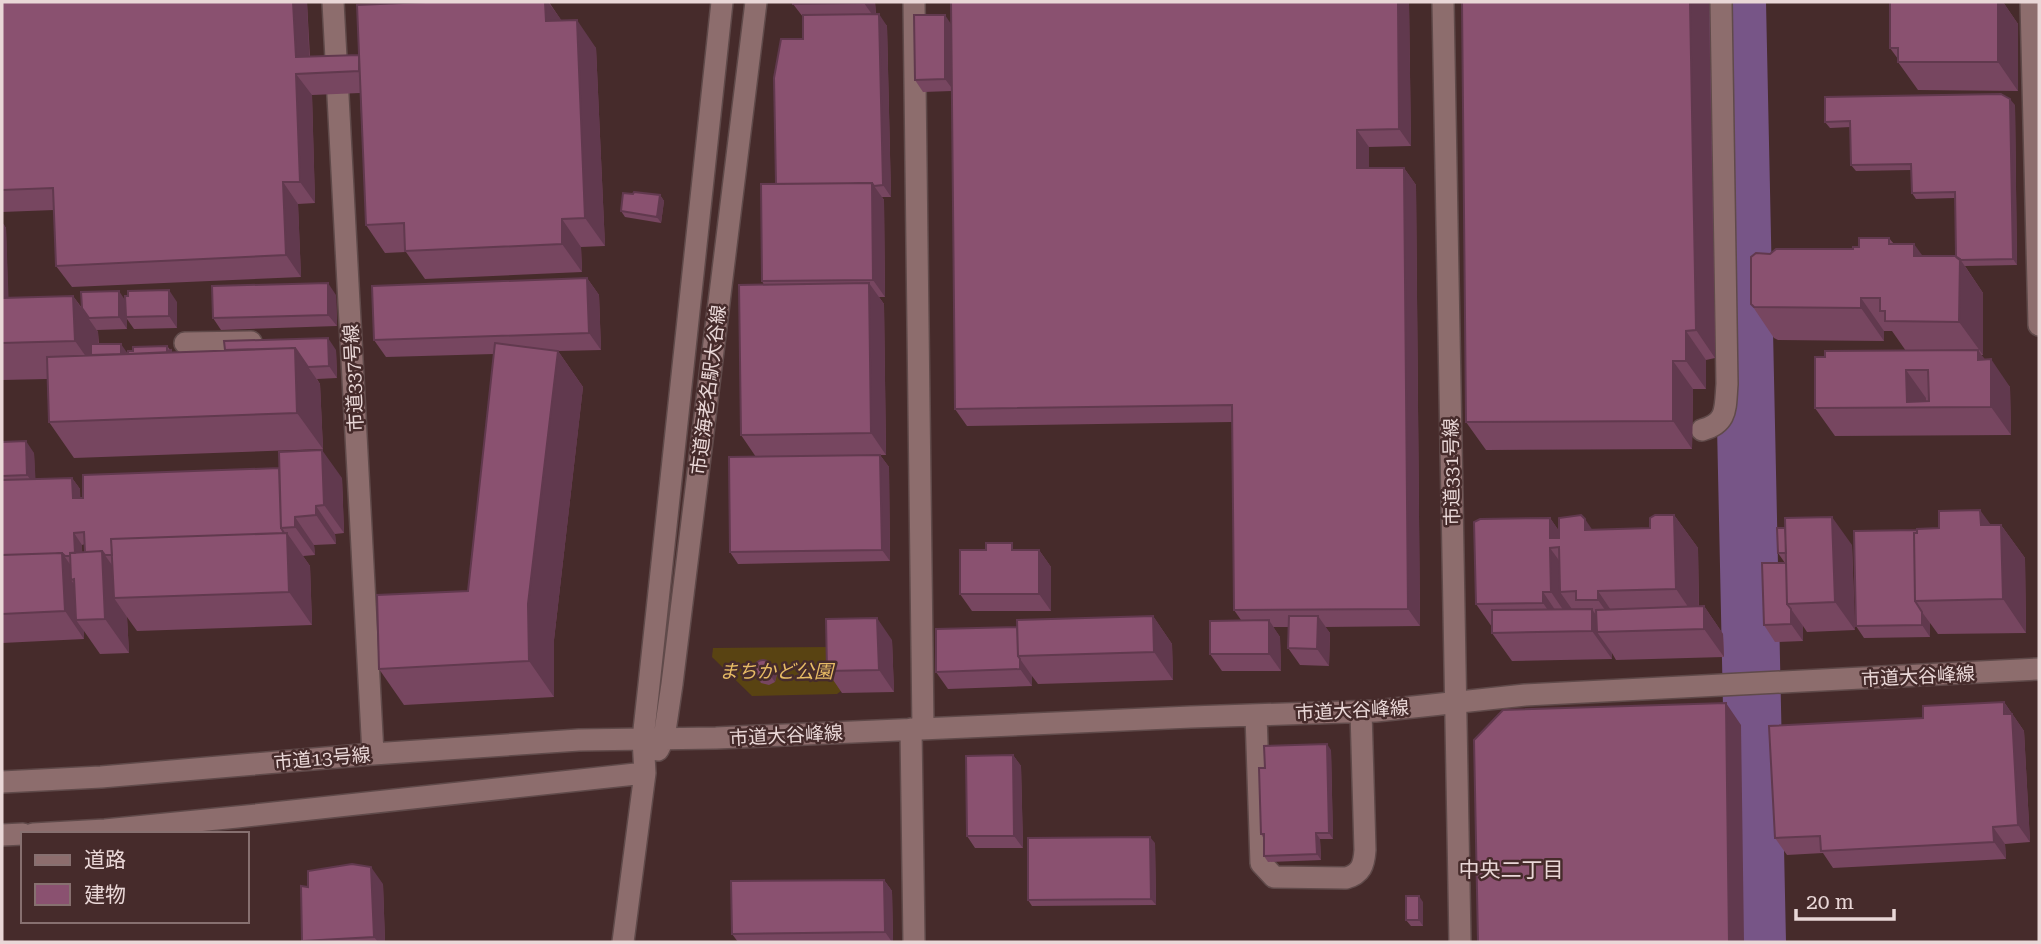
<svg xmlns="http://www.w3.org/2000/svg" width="2041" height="944" font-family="'Roboto Serif','Noto Sans JP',serif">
<rect width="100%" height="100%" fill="#462b2b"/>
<path fill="#594312" d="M833,647l8,44 -4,3 -85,2 -40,-39 1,-9z"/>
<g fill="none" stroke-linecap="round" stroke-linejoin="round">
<path stroke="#775587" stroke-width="58" d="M1737,2l20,940"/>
<g stroke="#604a4a" stroke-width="24">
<path id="minor" d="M333,2l40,752
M914,2l9,727
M1443,2l17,940
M2031,2l8,323
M185,343l66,-1
M1702,430c26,-7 23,-22 25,-46l-6,-382
M1256,715l5,148 13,14 72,1c15,-4 18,-13 19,-28l-4,-139
M911,729l3,213
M658,750l6,-12 8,-54 84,-682
M2,782l99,-5 272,-23 206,-14 137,-2 475,-21 185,-6 149,-16 514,-26
M33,834l72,-4 132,-13 408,-44
M2,835l21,-1
M623,942l22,-169 -2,-34 6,-54 73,-683"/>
</g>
<use href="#minor" stroke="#8d6d6d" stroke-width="21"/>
</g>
<path fill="#774660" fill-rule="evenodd" d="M2,2h305l3,55 49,-2 67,-53h123l12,18 35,28 9,198 -24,1 1,25 -157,7 -19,-27 -21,1 -19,-28 -6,-132 -48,2 3,108 -17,1 3,73 -229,10 -16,-21 -2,-56 -52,2z
M793,2h82l1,12 11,12 4,171h-9l2,3 1,97h-6l5,7 2,151h-6l9,12 1,94 -152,3 -8,-12 26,-95 -15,-22 23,-150 -2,-4 14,-97 27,-145v-22l-10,-13z
M1409,2l2,144 -42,1v21h35l12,17 4,441 -95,1 5,6 -1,33 -29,-1 -12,-17 1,-21h-16l7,10 1,34h-59l-12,-17 31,-34 -7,-10 -2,-188 -265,4 -12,-17 -3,-318 -29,1 -8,-12 36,-56z
M1709,2l6,356 -9,2v29h-13l-1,60 -206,1 -20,-28z
M1890,2h113l15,22v67l-100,-1 -20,-28v-3l-8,-11z
M2015,105l2,160 -52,1 18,27v62h-2l29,32 1,48 -176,1 -20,-28 91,-57 -14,-20h-8v10l-106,-1 -4,-2 -23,-34 19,-50 83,-5 36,-11 5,6 29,12 33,1 -1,-59 -39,1 -4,-6 -1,-23 -55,1 -5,-6v-38l-21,1 -5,-6z
M660,195l4,6 -3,22 -36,-6 -4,-6z
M2,222l4,6 2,70 65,-2 9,12 43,-7 52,1v26l-43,1 -7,-10v10l-30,1 1,2 1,12 29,9 39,-7 5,6 164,-2 1,28 -20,1 3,5 3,65 -249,9 -25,-36 -2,-43 -45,1z
M587,278l12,17 2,55 -43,1 25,36 -29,253v57l-150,8 -25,-36 89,-78 26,-237 -108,3 -12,-17z
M336,295l1,31 -116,4 -8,-12z
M2,442l32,11 1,26 37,-1 8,11v9l262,-20 2,55 -9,1 1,10 -22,1 1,10 -12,1 7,10 2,59 -175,6 -10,-14 2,36 -29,1 -16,-23v8l-82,4zM85,544v8h-3v-7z
M1674,515l24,33 1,58h5l19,28 1,23 -108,3 -4,-7v6l-100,2 -20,-28v-6l-16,-23 74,-86 9,13 91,-3z
M2001,525l24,33 1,75 -88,1 -8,-11v14l-66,1 -8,-12 83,-98z
M1852,545l3,85 -48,2 -4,-6v15l-28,1 -11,-17 21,-62 -7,-10z
M1017,550h22l12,17v44h-79l-12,-17z
M1153,616l19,28 1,36 -135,4 -6,-8v10l-84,3 -12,-17 81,-45z
M892,640l2,52 -52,1 -15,-22z
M770,662l7,12 -2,8 -6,3 -8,-2 -5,-7z
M2004,702l20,29 6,111 -25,2 1,15 -173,9 -10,-15 -36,2 -12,-17 148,-120z
M1331,750l2,89h-13l1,21 -53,2 -4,-6v-17l-3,-5 4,-66z
M1013,755l8,11 2,82h-48l-8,-12z
M1155,843l1,62 -124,1 -4,-6z
M884,880l8,11 1,51h-155l-6,-8z
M383,884l2,58h-81l-2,-1 6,-54z
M1423,902v24h-12l-5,-6z"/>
<path fill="#61394e" d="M293,2h14l3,71 -14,-16z
M545,2h3l17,23 -19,-4z
M864,2h11l1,18 -12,-17z
M1398,2h11l2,144 -12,-17z
M1690,2h19l6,356 -19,-28z
M1998,2h5l15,22v67l-20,-29z
M879,14l8,12 4,171 -8,-12z
M945,15l8,12 1,64 -9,-12z
M577,20l19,28 9,198 -20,-28z
M296,74l16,21 3,108 -15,-21z
M2010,99l5,6 2,160 -4,-6z
M1357,130l12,17v38l-12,-17z
M1404,168l12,17 4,441 -12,-17z
M283,182l15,22 3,73 -15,-22z
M872,183l12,17 1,97 -12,-17z
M660,195l4,6 -3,22 -4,-6z
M562,219l19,28 1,25 -20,-28z
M2,222l4,6 3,82 -7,-10z
M1914,244l24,33 -24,-21z
M1960,259l23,34v62l-24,-33z
M587,278l12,17 2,55 -12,-17z
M328,283l8,12 1,31 -9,-11z
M869,283l15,21 2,151 -15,-22z
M169,290l8,12v26l-8,-12z
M119,291l8,12v26l-8,-12z
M73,296l25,36 1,36h-5l-19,-27z
M1861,298l23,33v10l-23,-33z
M1686,331l20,29v29l-20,-28z
M328,338l8,12 1,28 -8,-12z
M121,344l12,17 -11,6z
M295,348l25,36 3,65 -26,-36z
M1978,350l13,18v-9l19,28 1,48 -20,-28 -13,-47z
M558,351l25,36 -29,253v57l-25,-36 -1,-57z
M1673,361l20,28 -1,60 -19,-28z
M1906,370l20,28v9l-19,-5z
M26,441l8,12 2,34 -9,-12z
M322,450l20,28 2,55 -20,-28z
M880,455l9,12 1,94 -8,-11z
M72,478l8,11 1,21 -8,-12z
M316,506l19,28 1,10 -20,-29z
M1980,510l22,30 -1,-15 24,33 1,75 -23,-34 -22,-74z
M1674,515l24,33 1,75 -23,-34z
M295,517l19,28 1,10 -20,-28z
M1832,517l20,28 3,85 -20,-28z
M1550,518l23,33 -14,-4 -9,-9z
M1585,519l23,34 -23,-23z
M74,533l8,12 1,23 -8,-12z
M287,533l23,33 2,59 -23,-33z
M1550,548l24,33 -14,11 14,20v14l-23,-34z
M1039,550l12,17v44l-12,-17z
M102,551l24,34 -12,13 13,19 2,36 -24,-34z
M62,553l20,28 -11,-1 12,16 -7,24 8,11v8l-19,-28z
M1598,591l23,34 -1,6 -22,-31z
M1543,592l23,34 -3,6 -20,-29z
M1704,606l19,28 1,23 -20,-28z
M1592,609l15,23h-10l15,21v6l-20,-28z
M1791,609l12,17v15l-12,-17z
M1922,612l8,11v14l-8,-12z
M1153,616l19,28 1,36 -19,-28z
M1318,616l12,17 -1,33 -12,-17z
M877,618l15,22 2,52 -15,-22z
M1269,620l11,17 1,34 -12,-17z
M1020,659l12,17v10l-12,-17z
M770,662l7,12 -2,8 -5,-7z
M2004,702l20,29 6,111 -12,-17z
M1726,703l15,22 3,217h-15z
M1327,744l4,6 2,89 -4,-6z
M1013,755l8,11 2,82 -9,-12z
M1993,827l12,17 1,15 -12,-17z
M1316,833l4,6 1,21 -4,-6z
M1150,837l5,6 1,62 -5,-6z
M371,867l12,17 2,58h-7l-4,-5z
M884,880l8,11 1,51h-1l-7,-10z
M1419,896l4,6v24l-4,-6z"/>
<path fill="#8a5170" stroke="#61394e" stroke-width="2" fill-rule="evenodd" d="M2,2h291l3,55 63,-2v16l-63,3 4,108h-17l3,73 -230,11 -3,-78 -51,2z
M426,2h119l1,19 31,-1 8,198 -23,1v25l-157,7 -1,-28 -38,2 -9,-220z
M793,2h71v1l-71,1z
M951,2h447l1,127 -42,1v38h47l4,441 -174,1 -2,-205 -277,4z
M1462,2h228l6,328 -10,1v30h-13v60l-207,1z
M1890,2h108v60h-100v-14h-8z
M879,14l4,171 -9,1 -2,-3 -96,1 -2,-106 7,-39h22v-24z
M914,15h31v64l-30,1z
M2001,94l9,5 3,160 -53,1 -4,-3 -1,-65 -43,1 -1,-29 -60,1 -1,-44 -25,1v-25z
M872,183l1,97 -111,1 -1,-97z
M634,192l26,3 -3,22 -36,-6 2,-18 10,1z
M1859,238h30v6h25v12h41l5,3 -1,63 -74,-1v-10h-5v-13h-19v10l-107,-1 -3,-3v-47l5,-4 14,1 6,-5h77v-2h6z
M587,278l2,55 -215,7 -2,-54z
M328,283v32l-115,3 -1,-32z
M869,283l2,150 -130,2 -2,-150z
M169,290v26l-43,1 -1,-21h3v-5z
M119,291v26l-30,1 -7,-10 -1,-16z
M73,296l2,45 -73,2v-45z
M328,338l1,28 -21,1 -13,-19 -70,2 -1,-9z
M495,343l63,8 -30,253 1,57 -150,8 -2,-74 91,-4z
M91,344h30v10l-30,1z
M167,346v5l4,-1v2l-43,2v-3h5v-4z
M295,348l2,65 -248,9 -2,-65z
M1978,350v10l13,-1v48l-176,1v-51h10v-6zM1906,370h22l1,31 -22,1z
M26,441l1,34 -25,1v-34z
M322,450l2,55 -8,1v9l-21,2v10l-14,1 -2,-76z
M880,455l2,95 -152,2 -1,-95z
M279,468l2,60 3,5 -173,6 1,16h-7l-3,-4 -17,1 -1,-20 -10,1 1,20h-5v3h-5l-3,-3 -60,2v-75l70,-2 1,20h10v-23z
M1980,510l1,15h20l2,74 -88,2 -1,-68h3v-4l22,-1v-17z
M1581,515l4,4v11l65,-2v-10l5,-3h19l2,74 -78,2v9h-22v-9l-16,1 -1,-45 -9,1 1,44h-8v11l-67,1 -2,-82 6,-3 70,-1v20h9v-20z
M1832,517l3,85 -48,2 -2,-86z
M1777,528h8l1,25h-8z
M1917,530v3h-3l1,68 7,11v13l-66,1 -2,-95z
M287,533l2,59 -175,6 -3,-59z
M986,543h26v7h27v44h-79v-44h26z
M102,551l3,68 -29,1 -2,-41 -3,1 -1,-27z
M62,553l3,58 -63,3v-59z
M1762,563h24l1,41 4,5v15l-27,1z
M1704,606v23l-107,3 -1,-22z
M1592,609v22l-100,2v-23z
M1153,616l1,36 -136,4 -1,-36z
M1289,616h29l-1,33 -29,-1z
M877,618l2,52 -52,1 -1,-52z
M1269,620v34h-59v-33z
M1017,627l1,29 2,3v10l-84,3v-43z
M754 669a9 9 0 1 1 18 0a9 9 0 1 1-18 0Z
M2004,702v12h8l6,111 -25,2 1,15 -173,9 -1,-15 -45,2 -6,-112 154,-8v-12z
M1726,703l3,239h-251l-4,-202 29,-30z
M1327,744l2,89h-13l1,21 -53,2v-22h-3l-2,-66h6l-1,-22z
M1013,755l1,81h-47l-1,-80z
M1150,837l1,62 -123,1v-62z
M352,864l19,3 3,70 -72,4 -1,-55 7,1v-16z
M884,880l1,52 -153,2 -1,-53z
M1406,896h13v24h-13z"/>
<g text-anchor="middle" stroke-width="5" stroke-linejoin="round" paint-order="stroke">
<g font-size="19" fill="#e9d7d7" stroke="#462b2b">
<text transform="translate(353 378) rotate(-93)" y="7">市道337号線</text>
<text transform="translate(708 390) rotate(-83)" y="7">市道海老名駅大谷線</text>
<text transform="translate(1451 472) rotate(-91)" y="7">市道331号線</text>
<text transform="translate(1918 676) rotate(-3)" y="7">市道大谷峰線</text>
<text transform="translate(1352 710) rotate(-3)" y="7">市道大谷峰線</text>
<text transform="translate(786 735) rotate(-3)" y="7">市道大谷峰線</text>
<text transform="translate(322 758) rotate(-5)" y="7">市道13号線</text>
</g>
<g font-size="19" font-style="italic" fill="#e7bb65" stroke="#462b2b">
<text x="776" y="678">まちかど公園</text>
</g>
<g font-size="21" fill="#e9d7d7" stroke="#462b2b">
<text x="1511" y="877">中央二丁目</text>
</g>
</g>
<rect width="2041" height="944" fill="none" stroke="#e9d7d7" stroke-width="7"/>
<rect x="21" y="832" width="228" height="91" fill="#462b2b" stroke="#877070" stroke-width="2"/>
<rect x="35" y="855" width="35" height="10" fill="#8d6d6d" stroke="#877070" stroke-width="2"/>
<text x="84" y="867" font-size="21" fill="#e9d7d7">道路</text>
<rect x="35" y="884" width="35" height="21" fill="#8a5170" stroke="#877070" stroke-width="2"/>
<text x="84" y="902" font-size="21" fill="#e9d7d7">建物</text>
<path d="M1796 909v10h98v-10" fill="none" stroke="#e9d7d7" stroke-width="3.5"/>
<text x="1806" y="909" font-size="21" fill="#e9d7d7" stroke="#462b2b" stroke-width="5" paint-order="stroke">20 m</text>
</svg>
